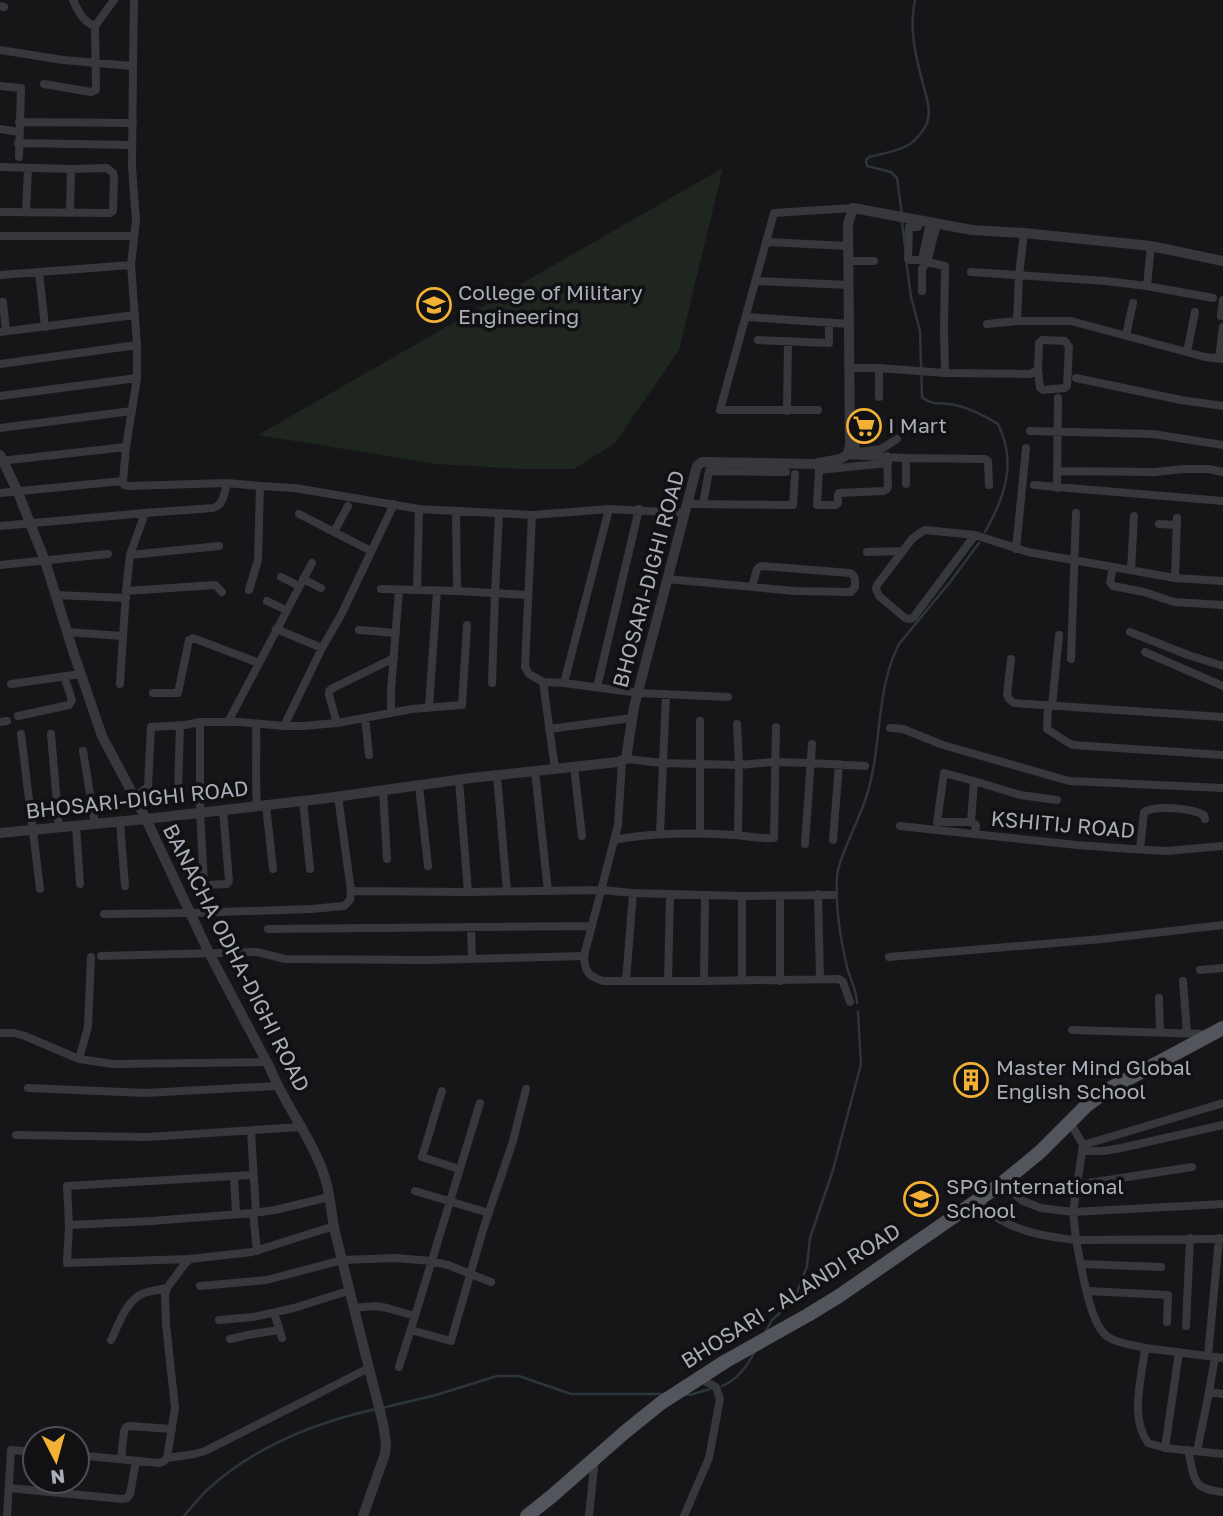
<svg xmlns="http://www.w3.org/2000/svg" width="1223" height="1516" font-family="'Golos Text',sans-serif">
<rect width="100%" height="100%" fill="#161618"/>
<path fill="#1e261f" d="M723,168l-44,182 -64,93 -41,26h-51l-87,-5 -178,-29z"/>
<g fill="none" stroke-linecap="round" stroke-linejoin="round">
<path stroke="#2c353c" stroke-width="2.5" d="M902,215l-5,-37 -6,-6 -24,-6 -1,-6 3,-3c14,-4 29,-5 41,-13 7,-5 14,-14 17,-21 5,-13 -2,-30 -5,-43 -7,-26 -13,-54 -7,-80
M902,221l3,25
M906,260l5,37 9,34 2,66c9,9 21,5 33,8 15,3 30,11 43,19 19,38 7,73 -13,108
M857,1003c0,-12 -7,-24 -10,-36 -7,-30 -12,-60 -10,-91 1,-17 20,-52 26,-70 21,-53 10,-111 36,-162l51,-62 29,-39
M766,1331l6,-11 22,-20 13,-34 3,-28 23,-68 28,-106 -3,-52
M722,1386c15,-6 26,-21 33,-35
M684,1394l6,1 20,-6
M382,1408l54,-13 61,-19h22l52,18h93
M184,1516c7,-8 14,-17 22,-25 47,-44 107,-68 170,-82"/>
<path stroke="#37383d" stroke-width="8" d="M0,6l4,1
M95,26l19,-26
M0,50l63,10 70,6 -1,101 4,53 -5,45 6,80v33l-11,69 -3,34 1,4 5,1 98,-3
M133,66l1,-66
M44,84l47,8 5,-2 -1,-64c-12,-4 -17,-15 -22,-26
M0,86l21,2 -2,69
M19,122l114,1
M0,129l19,3
M18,143l114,2
M0,167l71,2 36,-1 6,5 1,5 -1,33 -3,2 -110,-1
M26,212l2,-44
M70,213l1,-44
M919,220l-1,7h-9l-1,32 2,1h12l8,-38
M0,236h134
M766,242l83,4
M849,261h25
M927,262l18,4 -1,64 1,43
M39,272l6,55
M971,272l135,9 41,5 66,12
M0,275l131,-10
M755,281l94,4
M1147,286l4,-40
M922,291v-22l5,-7 10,-38
M3,302l3,29
M1221,316l2,-16
M746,317l103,7
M1017,321l2,-46 5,-42
M987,324l30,-3h54l134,36 18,2
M0,332l135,-17
M1126,335l7,-32
M758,340l71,3v-21
M1187,352l8,-40
M1219,358l4,-31
M0,364l137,-19
M850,368h29l66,5 85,1 8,-4 1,-27 3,-3 23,1 4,6 -2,39 -2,2 -22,2 -3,-2 -2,-18
M1076,378l105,22 42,6
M0,396l137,-18
M879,397v-29
M818,410h-98l54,-197 79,-5
M787,411l1,-70
M0,428l132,-17
M1030,431l123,3 70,11
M850,434l5,1 1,15 2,2 23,-3 16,-10
M847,455l57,3 81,1 3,2 1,24
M887,456l1,30 -1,3 -3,2 -45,2 -1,2v8l-2,2h-19l2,-35 69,-7
M0,461l126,-14
M1058,471l97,1 28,-3h26l14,3
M906,484v-26
M1034,485l189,16
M260,486l35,2 124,21 113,6 77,-6
M1057,488l1,-90
M0,493l123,-12
M687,504l106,1 2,-31
M703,504l6,-33 77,1
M456,511l1,80
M299,514l72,37
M532,515l-7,152 4,7 14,8 21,1 75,10 89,4
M1159,524l18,1
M0,526l145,-13 68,-5c11,-3 11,-15 14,-25l33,3 -2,74 -9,30
M334,532l14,-26
M975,535l-62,83 -3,1 -5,-1 -26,-22 -3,-7 1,-4 35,-46 8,-6 5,-3 50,5 53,17 147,26 48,3
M1016,549l10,-101
M867,552l36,-1
M130,555l89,-9
M0,565l108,-11
M1113,567l-3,15 3,4 31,6 30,10 49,3
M1131,570l3,-54
M281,577l18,9
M1175,578l2,-60
M303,579l18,9
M667,579l128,12 56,1 4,-5c0,-7 1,-11 -5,-14l-89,-7 -4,3 -5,18
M381,589l76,2 71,4
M417,590l2,-81
M126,591l89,-6 7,7
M56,595l70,3
M267,601l19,9
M276,629l46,19
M359,630l37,3
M67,632l56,4
M1130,632l58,23 35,11
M1145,652l78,34
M1011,659l-4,36 2,4 5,4 209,14
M1071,659l5,-146
M543,682l12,87
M492,683l3,-89 4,-80
M564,683l45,-174 76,4
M11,684l70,-10
M120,684l6,-93 4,-36 15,-42
M597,687l42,-178
M153,693h25l11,-53 4,-2 66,25
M1048,705l-1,24 20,13 6,3 150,10
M1052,706l7,-71
M429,707l8,-116
M391,712v-22l8,-100
M18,716l51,-11 3,-5 -8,-24
M365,718l4,37
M0,722l7,-1
M228,722l84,-159
M337,723l-8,-28v-4l4,-3 61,-30
M256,724c1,27 -1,54 1,82
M737,724l2,41 -1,70
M284,726l38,-78 19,-33 53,-111
M890,728l13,1 40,16 126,36 154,7
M549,729l83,-11
M21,734l19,155
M51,734l8,93
M83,751l12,73
M626,759l36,4 77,2 35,-3 36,1 55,3
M622,761l-4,64 -34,131c1,16 4,20 19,25h101l135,-2 4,3 7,20
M574,767l8,69
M535,771l13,120
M497,776l10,115
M459,780l9,112
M419,786l9,80
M383,790l4,69
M178,793l2,-68
M338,796l13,95 117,1 133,-2 32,3 109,3 91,-1
M134,797l14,-10 3,-60 34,-2 15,-3
M303,801l7,68
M266,805l7,64
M223,810l6,71 -2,3 -21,1 -2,-2 -4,-70v-91h39l45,4h19l34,-3 75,-14 50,-4 5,-80
M120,822l5,64
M971,822l3,-41
M76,826l4,58
M900,826l177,19 55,4 35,2 56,-5
M660,834l6,-140
M700,834v-113
M975,834l1,-9 -5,-3h-34l7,-49 30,8 46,14 37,5
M614,840c40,-8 81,-7 121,-5 13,1 26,4 39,3l2,-111
M833,840l6,-76
M805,844l7,-100
M1140,849l4,-37c12,-7 47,-4 60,3l1,4
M818,894l2,85
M104,914l86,-1 121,-4 33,-3 6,-6 1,-9
M471,927l1,32
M268,929l324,-3
M101,956l156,-4 28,7 142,1 157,-4
M889,957l213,-18 121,-14
M1200,970l23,-2
M626,981l7,-88
M668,981l2,-86
M704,981l1,-86
M742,981v-85
M780,981v-85
M1183,981l4,52
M1159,998l1,34
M1072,1030l134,4
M0,1033h14l11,3 54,23 34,5 153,-2
M79,1059l9,-32 3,-70
M28,1088l117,5 132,-7
M442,1091l-20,66 37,12
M1070,1122l13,23 -10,67 3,28 147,-1
M251,1131l5,81
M16,1135l130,2 155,-10
M1083,1145l140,-42
M1082,1151h22l17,-3 102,-23
M234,1176l19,-1
M1001,1184l22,17 18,7 32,4 150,-8
M1076,1185l116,-18
M415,1191l74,22
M329,1197l-54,13 -22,3 -101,8 -83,4 -2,38 123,-4 62,-7 82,-26
M978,1200c6,6 13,15 21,19 24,14 50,18 77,21 5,23 13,85 32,97 10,7 26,8 37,11 -3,30 -16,68 3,95l17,5 58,6
M253,1213l4,38
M69,1225l-2,-39 167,-10 2,38
M1081,1264l80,3
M200,1286l67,-6 75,-20 53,-2 36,3 17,4 43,17
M1087,1291l81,4 -1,27
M353,1308l23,-2 11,2 28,8 65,-213
M274,1313l8,25
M219,1320l34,-3 41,-9 54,-17
M1186,1326l4,-88
M411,1330l40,11 32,-111 30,-89 13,-52
M230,1339l23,-5 26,-4
M111,1340c8,-16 15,-40 33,-47 7,-2 15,-3 23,-5
M1145,1348l78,10
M1208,1356l11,-118
M399,1367l16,-51
M1209,1392l6,-35
M1165,1448l14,-96
M1188,1450c7,28 2,39 35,42
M1197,1451l12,-59 14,2
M77,1455l82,8 5,-2 3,-3 8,-50 -9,-84 -1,-29 2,-7 17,-23 6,-6
M167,1458l28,-4 10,-3 164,-83
M121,1459l3,-28 2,-4 3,-1 43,3
M9,1488l113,11 5,-1 3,-4 6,-33
M7,1516l4,-66 24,2
M589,1516l6,-58
M684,1516l25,-58 11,-59 -4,-12 -17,-9"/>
<path stroke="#37383d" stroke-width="10" d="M0,455l17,35 28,71 29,93 28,82 44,83 63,134 61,115c15,38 43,71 55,110 6,18 6,39 11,58 15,62 31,125 47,187l3,21 -1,10 -22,62
M0,833l146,-14 174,-20 151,-21 147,-16 8,-3 8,-52 63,-241 5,-4 112,2 26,-5 7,-4 3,-9 -2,-222 5,-16 119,22 52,3 127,13 72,15"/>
<path stroke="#53555c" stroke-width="14" d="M527,1516l25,-20 73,-64 36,-29 65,-42 82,-46 31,-19 162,-112 39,-32 47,-47 22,-16 114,-61"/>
</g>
<defs>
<g id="university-ring" transform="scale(1.75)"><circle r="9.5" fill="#111113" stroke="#f2b134" stroke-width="1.5"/><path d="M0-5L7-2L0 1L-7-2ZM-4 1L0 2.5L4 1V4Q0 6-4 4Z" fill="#f2b134"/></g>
<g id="supermarket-ring" transform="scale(1.75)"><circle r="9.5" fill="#111113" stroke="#f2b134" stroke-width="1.5"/><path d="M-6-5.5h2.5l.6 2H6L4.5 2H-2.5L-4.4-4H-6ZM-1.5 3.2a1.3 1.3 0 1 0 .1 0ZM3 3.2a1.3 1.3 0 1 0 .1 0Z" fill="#f2b134"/></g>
<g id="building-ring" transform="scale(1.75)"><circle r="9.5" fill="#111113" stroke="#f2b134" stroke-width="1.5"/><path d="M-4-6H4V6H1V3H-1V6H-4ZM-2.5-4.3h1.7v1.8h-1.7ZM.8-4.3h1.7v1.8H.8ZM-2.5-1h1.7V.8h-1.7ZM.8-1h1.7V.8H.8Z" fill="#f2b134"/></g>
<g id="school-ring" transform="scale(1.75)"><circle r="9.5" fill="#111113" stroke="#f2b134" stroke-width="1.5"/><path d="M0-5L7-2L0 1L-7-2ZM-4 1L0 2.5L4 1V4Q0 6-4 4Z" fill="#f2b134"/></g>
</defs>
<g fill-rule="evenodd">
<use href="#university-ring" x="434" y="305"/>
<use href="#supermarket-ring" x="864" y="426"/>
<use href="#building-ring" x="971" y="1080"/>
<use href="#school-ring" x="921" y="1199"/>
</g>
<g text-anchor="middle" stroke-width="7" stroke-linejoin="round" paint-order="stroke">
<g font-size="21" fill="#a8adb8" stroke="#111113" text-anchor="start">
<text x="458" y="300">College of Military<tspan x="458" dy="24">Engineering</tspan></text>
<text x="888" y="433">I Mart</text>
<text x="996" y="1075">Master Mind Global<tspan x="996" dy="24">English School</tspan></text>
<text x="946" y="1194">SPG International<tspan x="946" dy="24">School</tspan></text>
</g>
<g font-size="21" fill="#a8adb8" stroke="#111113">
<text transform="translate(649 579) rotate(-75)" y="7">BHOSARI-DIGHI ROAD</text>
<text transform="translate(137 800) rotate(-6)" y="7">BHOSARI-DIGHI ROAD</text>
<text transform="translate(1063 825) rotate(5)" y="7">KSHITIJ ROAD</text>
<text transform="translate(236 958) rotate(63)" y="7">BANACHA ODHA-DIGHI ROAD</text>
<text transform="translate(791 1296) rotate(-32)" y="7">BHOSARI - ALANDI ROAD</text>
</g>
</g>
<g transform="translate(56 1460) rotate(174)"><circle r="33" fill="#111113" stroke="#4d4f55" stroke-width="2"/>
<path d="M0-5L12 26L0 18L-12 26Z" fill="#f2b134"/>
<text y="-10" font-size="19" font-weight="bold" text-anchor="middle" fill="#a8adb8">N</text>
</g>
</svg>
